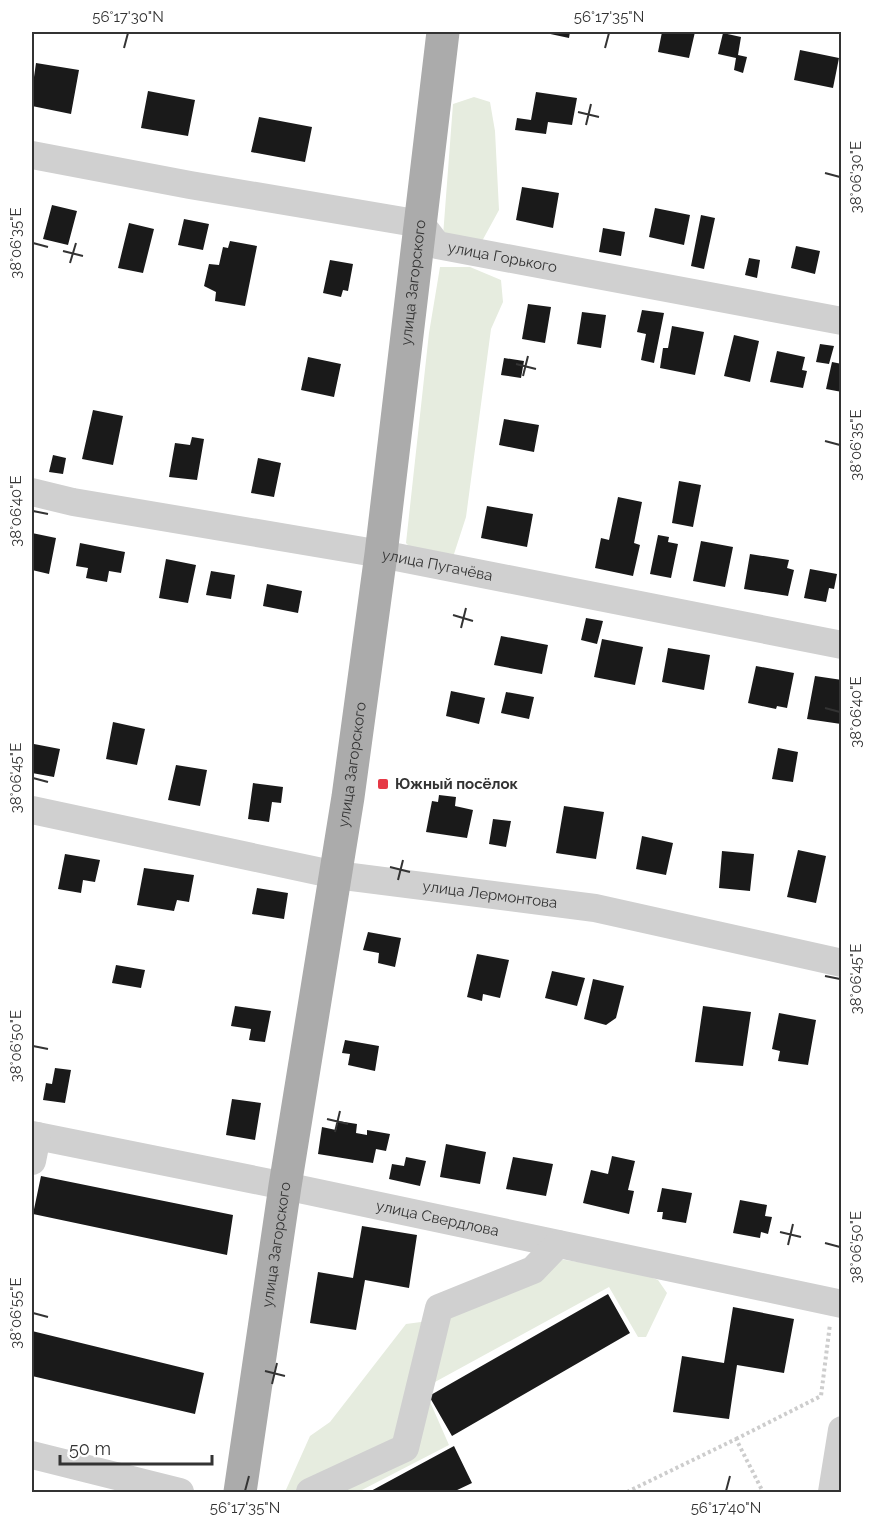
<svg xmlns="http://www.w3.org/2000/svg" width="873" height="1524" font-family="Raleway,sans-serif">
<rect width="100%" height="100%" fill="#fff"/>
<path fill="#e6ecdf" d="M474,97l16,5 5,29 4,79 -18,33 -38,-7 10,-132z
M440,267h30l31,13 2,22 -12,27 -25,188 -12,37 -39,-2 -9,-9 23,-210z
M545,1257l87,13 26,10 9,13 -21,44h-8l-29,-50 -185,101 25,57 -91,47h-73l25,-56 20,-14 76,-98 30,-4z"/>
<path fill="#1a1a1a" d="M541,32h29l-1,6z
M662,32h33l-6,26 -31,-6z
M723,33l18,4 -3,18 9,2 -4,16 -9,-3 2,-12 -18,-4z
M800,50l39,8 -6,30 -39,-8z
M36,63l43,7 -8,44 -39,-8v-29h2z
M148,91l47,9 -7,36 -47,-8z
M536,92l41,6 -5,27 -24,-3 -2,12 -31,-4 2,-12 14,2z
M259,117l53,10 -7,35 -54,-10z
M522,187l37,6 -6,35 -37,-8z
M52,205l25,6 -9,34 -25,-6z
M655,208l35,7 -6,30 -35,-8z
M701,215l14,3 -11,51 -13,-3z
M184,219l25,5 -6,26 -25,-5z
M129,223l25,6 -11,44 -25,-5z
M603,228l22,4 -4,24 -22,-4z
M230,241l27,5 -12,60 -30,-5 1,-9 -12,-6 5,-22 10,1 4,-18 5,1z
M796,246l24,5 -5,23 -24,-6z
M749,258l11,2 -3,18 -12,-3z
M330,260l23,4 -5,27 -5,-1 -2,7 -18,-4z
M528,304l23,3 -6,36 -23,-4z
M642,310l22,3 -10,50 -13,-3 5,-26 -9,-2z
M582,312l24,3 -5,33 -24,-4z
M672,326l32,6 -9,43 -35,-7 3,-20h5z
M734,335l25,6 -9,41 -26,-6z
M820,344l14,2 -5,18 -13,-2z
M777,351l28,6 -3,13 5,1 -4,17 -33,-6z
M308,357l33,7 -7,33 -33,-7z
M504,358l20,3 -3,17 -20,-3z
M832,362l10,2v28l-16,-3z
M93,410l30,6 -10,49 -31,-6z
M504,419l35,6 -5,27 -35,-7z
M192,437l12,2 -7,41 -28,-3 6,-34 15,2z
M53,455l13,3 -3,16 -14,-2z
M258,458l23,5 -7,34 -23,-4z
M679,481l22,4 -8,42 -21,-4z
M618,497l24,5 -8,41 6,2 -7,31 -38,-8 6,-30 8,2z
M487,506l46,8 -6,33 -46,-9z
M32,533l24,5 -7,36 -17,-4z
M658,535l11,2 -1,5 10,2 -7,34 -21,-4z
M701,541l32,6 -8,40 -32,-6z
M80,543l45,9 -4,21 -12,-2 -2,11 -21,-4 2,-10 -12,-2z
M750,554l39,6 -2,8 7,2 -6,26 -44,-7z
M166,559l30,6 -8,38 -29,-5z
M810,569l27,5 -3,15 -5,-1 -3,14 -22,-4z
M211,571l24,4 -4,24 -25,-4z
M267,584l35,7 -4,22 -35,-7z
M586,618l17,3 -6,23 -16,-4z
M501,636l47,9 -6,29 -48,-9z
M602,639l41,8 -8,38 -41,-8z
M668,648l42,7 -6,35 -42,-8z
M756,666l38,7 -7,35 -10,-2 -1,3 -28,-6z
M815,676l27,4 -1,44 -34,-5z
M451,691l34,7 -6,26 -33,-8z
M506,692l28,5 -5,22 -28,-6z
M113,722l32,7 -8,36 -31,-6z
M34,744l26,5 -6,28 -22,-4z
M778,748l20,4 -5,30 -21,-3z
M176,765l31,5 -7,36 -32,-6z
M253,783l30,4 -2,16 -9,-1 -3,20 -21,-3z
M439,795l17,2 -1,9 18,4 -6,28 -41,-6 6,-31 6,1z
M564,806l40,6 -8,47 -40,-6z
M493,819l18,2 -5,26 -17,-3z
M642,836l31,7 -7,32 -30,-6z
M798,850l28,6 -10,47 -29,-6z
M722,851l32,3 -4,37 -31,-3z
M65,854l35,6 -5,22 -12,-2 -2,13 -23,-4z
M144,868l50,7 -5,27 -12,-2 -3,11 -37,-6z
M257,888l31,5 -4,26 -32,-5z
M368,932l33,6 -6,29 -17,-4 1,-10 -16,-3z
M477,954l32,6 -9,38 -17,-4 -1,7 -15,-4z
M116,965l29,5 -4,18 -29,-5z
M552,971l33,7 -8,28 -32,-8z
M593,979l31,7 -8,32 -10,7 -22,-6z
M235,1006l36,5 -6,31 -16,-2 2,-11 -20,-3z
M703,1006l48,6 -8,54 -48,-4z
M779,1013l37,7 -8,45 -30,-4 2,-10 -8,-2z
M345,1040l34,6 -4,25 -27,-6 2,-11 -8,-1z
M55,1068l16,2 -6,33 -22,-3 3,-17 6,1z
M232,1099l29,4 -6,37 -29,-5z
M338,1121l19,3 -1,9 11,2v-5l23,4 -4,17 -10,-2 -3,14 -55,-9 4,-27 14,3z
M446,1144l40,8 -6,32 -40,-7z
M612,1156l23,5 -7,29 6,1 -5,23 -46,-11 8,-33 17,4z
M406,1157l20,4 -6,25 -31,-7 3,-15 12,2z
M513,1157l40,7 -7,32 -40,-7z
M41,1176l192,39 -6,40 -194,-41z
M662,1188l30,5 -6,30 -24,-4 1,-7h-6z
M740,1200l27,5 -2,11 7,1 -4,17 -7,-2 -1,6 -27,-5z
M362,1226l55,9 -8,53 -44,-8 -9,50 -46,-7 8,-51 35,6z
M608,1294l22,39 -178,103 -23,-40z
M733,1307l61,12 -10,54 -47,-8 -8,54 -56,-7 9,-56 42,7z
M32,1331l172,42 -9,41 -163,-38z
M454,1446l18,37 -19,9h-84z"/>
<g fill="none" stroke-linecap="round" stroke-linejoin="round">
<path stroke="#cdcdcd" stroke-width="4" stroke-dasharray="3 3" stroke-linecap="butt" d="M736,1439l85,-43 9,-72
M627,1492l109,-53 27,53"/>
<g stroke="#d0d0d0" stroke-width="28">
<path id="s1" d="M32,155l158,30 231,39 16,21 405,76"/>
<path id="s2" d="M32,492l41,10 308,52 461,91"/>
<path id="s3" d="M32,810l304,65 259,33 247,55"/>
<path id="s4" d="M32,1135l253,51 557,118"/>
<path d="M32,1161l5,-25"/>
<path d="M32,1455l148,37"/>
<path d="M310,1492l95,-44 34,-140 94,-38 25,-26"/>
<path d="M832,1492l10,-62"/>
</g>
<path stroke="#ababab" stroke-width="33" id="s5" d="M240,1492l45,-306 63,-389 33,-243 62,-522"/>
</g>
<path fill="none" stroke="#333" stroke-width="2" d="M124,48l4,-15M605,48l4,-15M578,112l21,5M586,125l5,-21M825,173l15,4M33,243l15,4M63,251l20,5M70,263l6,-20M516,364l20,5M523,376l5,-20M825,441l15,4M33,511l15,3M453,615l20,6M461,628l5,-20M825,708l15,4M33,778l15,4M390,867l20,5M398,880l5,-20M825,976l15,3M33,1046l15,3M327,1119l21,5M335,1132l5,-21M780,1232l21,5M825,1243l15,4M788,1245l5,-21M33,1313l15,4M265,1371l20,5M272,1384l5,-21M245,1491l4,-15M726,1491l4,-15"/>
<rect fill="#e63946" stroke="#fff" stroke-width="2" x="377" y="778" width="12" height="12" rx="3"/>
<g text-anchor="middle" stroke-width="6" stroke-linejoin="round" paint-order="stroke">
<g font-size="15" fill="#333" stroke="#fff">
<text dy="5" stroke="none"><textPath href="#s1" startOffset="488">улица Горького</textPath></text>
<text dy="5" stroke="none"><textPath href="#s5" startOffset="1222">улица Загорского</textPath></text>
<text dy="5" stroke="none"><textPath href="#s2" startOffset="412">улица Пугачёва</textPath></text>
<text dy="5" stroke="none"><textPath href="#s5" startOffset="736">улица Загорского</textPath></text>
<text dy="5" stroke="none"><textPath href="#s3" startOffset="466">улица Лермонтова</textPath></text>
<text dy="5" stroke="none"><textPath href="#s4" startOffset="414">улица Свердлова</textPath></text>
<text dy="5" stroke="none"><textPath href="#s5" startOffset="250">улица Загорского</textPath></text>
</g>
<g font-size="15" font-weight="bold" fill="#333" stroke="#fff" text-anchor="start">
<text x="395" y="789">Южный посёлок</text>
</g>
</g>
<rect width="873" height="1524" fill="none" stroke="#ffffff" stroke-width="66"/>
<path d="M60 1455v9h152v-9" fill="none" stroke="#333333" stroke-width="3"/>
<text x="69" y="1455" font-size="18" fill="#333333" stroke="#ffffff" stroke-width="4.5" paint-order="stroke">50 m</text>
<rect x="33" y="33" width="807" height="1458" fill="none" stroke="#333" stroke-width="2"/>
<g font-size="15" text-anchor="middle" fill="#333">
<text x="128" y="22">56°17'30"N</text>
<text x="609" y="22">56°17'35"N</text>
<text transform="translate(856 177) rotate(-90)" y="5">38°06'30"E</text>
<text transform="translate(16 243) rotate(-90)" y="5">38°06'35"E</text>
<text transform="translate(856 445) rotate(-90)" y="5">38°06'35"E</text>
<text transform="translate(16 511) rotate(-90)" y="5">38°06'40"E</text>
<text transform="translate(856 712) rotate(-90)" y="5">38°06'40"E</text>
<text transform="translate(16 778) rotate(-90)" y="5">38°06'45"E</text>
<text transform="translate(856 979) rotate(-90)" y="5">38°06'45"E</text>
<text transform="translate(16 1046) rotate(-90)" y="5">38°06'50"E</text>
<text transform="translate(856 1247) rotate(-90)" y="5">38°06'50"E</text>
<text transform="translate(16 1313) rotate(-90)" y="5">38°06'55"E</text>
<text x="245" y="1513">56°17'35"N</text>
<text x="726" y="1513">56°17'40"N</text>
</g>
</svg>
